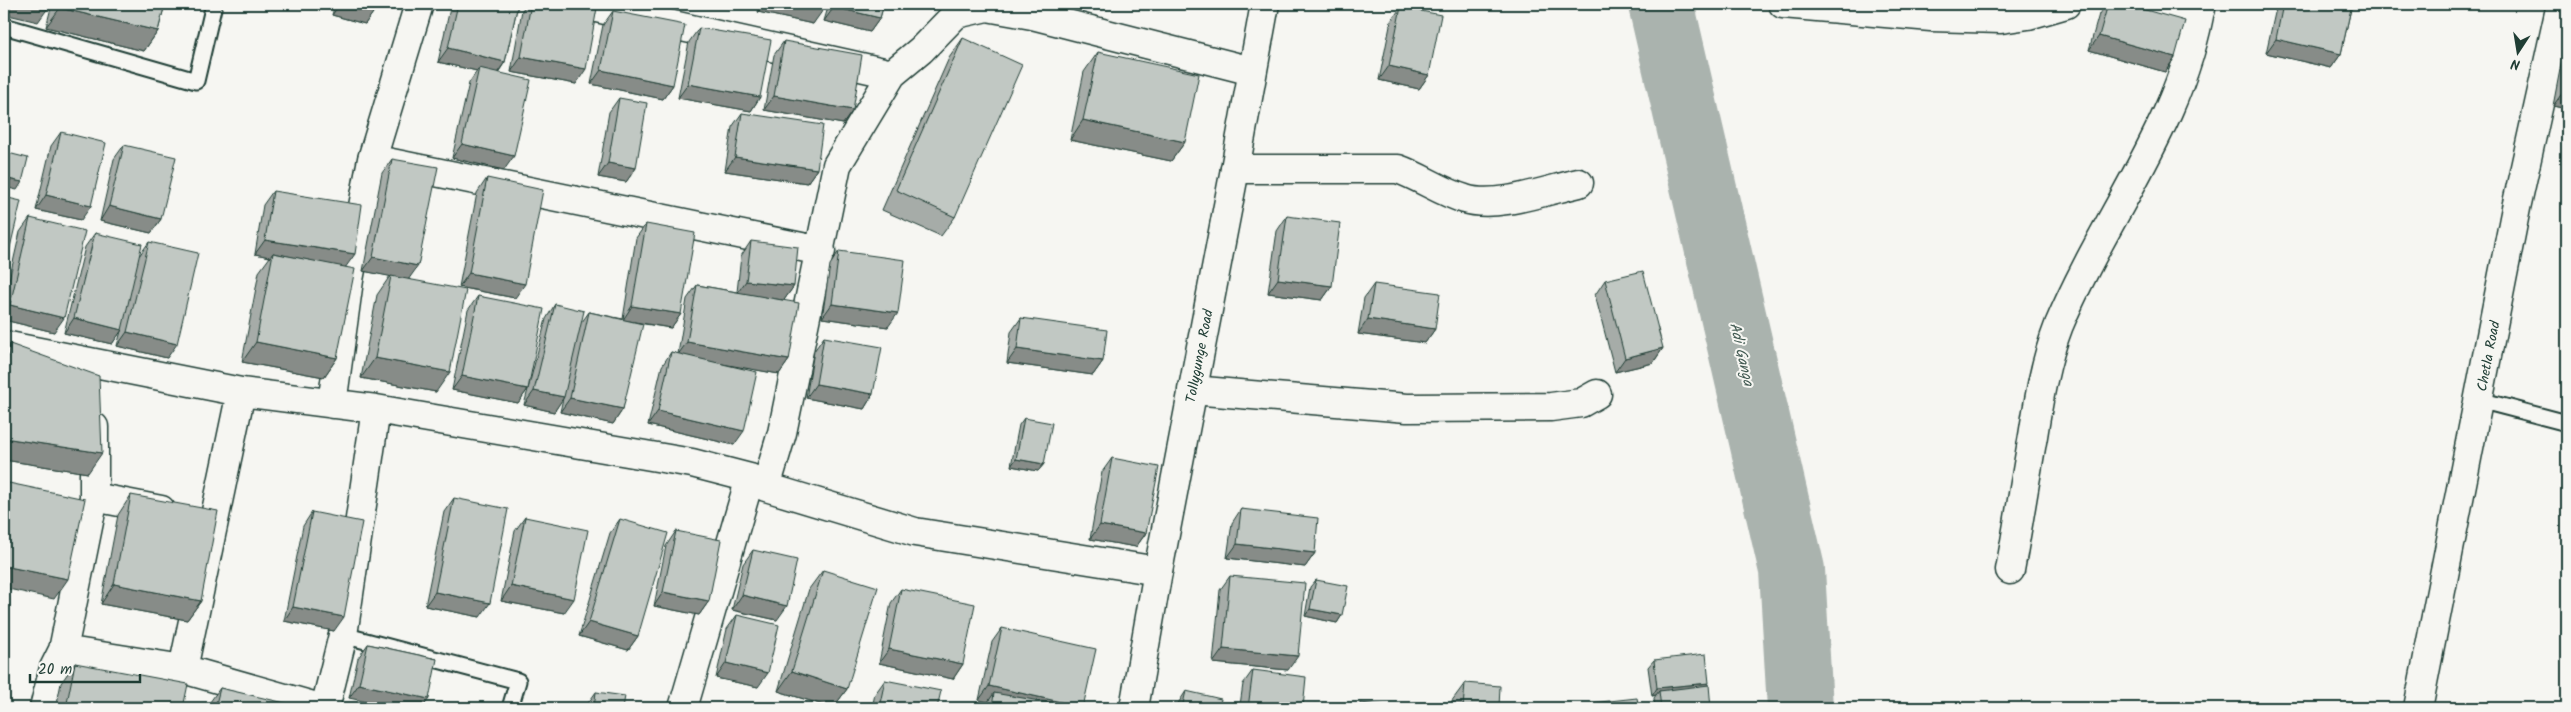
<svg xmlns="http://www.w3.org/2000/svg" width="2571" height="712" font-family="Kalam,sans-serif">
<rect width="100%" height="100%" fill="#f6f6f2"/>
<filter id="ink" filterUnits="userSpaceOnUse"><feTurbulence type="fractalNoise" baseFrequency=".02" numOctaves="2"/><feDisplacementMap in="SourceGraphic" scale="10" xChannelSelector="R" yChannelSelector="G"/><feConvolveMatrix kernelMatrix="1 2 1 2 8 2 1 2 1" color-interpolation-filters="sRGB"/></filter>
<g filter="url(#ink)">
<g fill="none" stroke-linecap="round" stroke-linejoin="round">
<path stroke="#aab3ae" stroke-width="66" d="M1661,4l131,566 8,138"/>
<g stroke="#1f3d34" stroke-width="19">
<path id="service" d="M4,26l192,55 18,-77
M2479,400l88,23
M343,635l175,46 -8,27"/>
</g>
<g stroke="#1f3d34" stroke-width="31">
<path id="minor" d="M579,4l313,70
M1783,4l148,13 70,2 27,-4 38,-11
M2150,4l51,5
M372,159l449,92
M1235,169h163c23,8 43,23 67,30 31,10 82,-9 114,-16
M4,345l237,47 135,17 316,54 58,15 16,9 149,45 243,39
M1192,390l215,18 144,-1 30,-4 16,-9
M332,404l17,-124 23,-121 47,-155
M766,487l16,-54 55,-268 55,-91 29,-24 35,-36 31,-7 45,8 220,56
M94,497l67,13
M2010,570c8,-44 15,-89 23,-134 6,-38 12,-75 26,-111 45,-108 124,-204 142,-321
M63,650l31,-153v-70
M183,669l58,-277
M44,708l10,-40 9,-18 120,19 137,39
M325,708l18,-73 33,-226
M683,708l67,-230"/>
</g>
<g stroke="#1f3d34" stroke-width="31">
<path id="tertiary" d="M1134,708l24,-137 77,-402 30,-165"/>
</g>
<g stroke="#1f3d34" stroke-width="31">
<path id="secondary" d="M2418,708l98,-500 45,-204"/>
</g>
<use href="#service" stroke="#f6f6f2" stroke-width="15"/>
<use href="#minor" stroke="#f6f6f2" stroke-width="28"/>
<use href="#tertiary" stroke="#f6f6f2" stroke-width="28"/>
<use href="#secondary" stroke="#f6f6f2" stroke-width="28"/>
</g>
<path fill="#a6aca8" stroke="#1f3d34" d="M52,4h113l-7,27 -14,20 -98,-24z
M335,4h42l-2,6 -10,14 -33,-9z
M451,4h67l-13,58 -7,11 6,97 -52,-12 17,-75 8,-12 -39,-9z
M527,4h47l2,80 -65,-12 11,-62z
M760,4h64l-11,20 -55,-12z
M829,4h55l-4,14 -10,14 -46,-11z
M2106,4h18l51,53 -10,15 -76,-22 10,-36z
M2277,4h75l-11,50 -10,14 -65,-15z
M1401,7l28,68 -10,14 -40,-9 12,-59z
M613,11l60,74 -10,14 -72,-15 12,-59z
M699,28l61,69 -9,14 -73,-13 11,-56z
M2567,33v76l-14,-3z
M963,38l-8,179 -14,19 -59,-26 67,-152z
M784,41l69,69 -10,14 -79,-14 10,-55z
M1098,52l87,90 -14,19 -101,-21 14,-68z
M619,98l17,70 -10,14 -28,-5 11,-65z
M742,113l75,56 -10,14 -82,-12 7,-44z
M61,132l20,88 -45,-10 15,-64z
M124,145l37,74 -10,14 -51,-12 14,-62z
M392,159l17,120 27,113 -75,-14 16,-83 13,-19 -27,-5 19,-98z
M487,178l28,120 -56,-11 18,-94z
M273,191l73,76 -9,91 -13,19 -82,-15 17,-90 11,-15 -15,-3 8,-49z
M1287,216l45,70 -10,14 -54,-7 9,-62z
M30,218l24,114 -50,-12v-18l16,-70z
M646,224l35,90 -10,14 -33,-5 -15,86 -10,15 -53,-12 3,-14 -9,14 -30,-7 22,-86 9,-15 27,18 7,-10 34,7 13,-81z
M95,233l44,23 10,-14 18,116 -50,-12 4,-15 -9,13 -48,-11 21,-86z
M751,241l43,45 -10,14 5,60 -10,14 -55,-10 10,81 -86,-20 14,-59 9,-14 7,2 9,-55 10,-14 40,7 4,-36z
M839,251l49,76 -66,-9 8,-53z
M1605,280l58,68 -10,15 -38,9 -20,-77z
M1374,284l61,45 -10,14 -67,-9 6,-36z
M478,296l50,93 -10,14 -66,-13 16,-80z
M1021,318l82,43 -10,14 -86,-12 4,-31z
M824,337l49,57 -9,15 -58,-11 8,-47z
M10,344l78,129 -84,-13v-107z
M1024,418l20,46 -6,7 -27,-5 8,-41z
M1112,458l34,75 -10,14 -46,-8 12,-67z
M131,495l70,106 -14,19 -86,-16 17,-89z
M454,498l26,119 -55,-11 19,-94z
M1241,509l74,44 -10,14 -78,-9 5,-35z
M312,512l22,119 -50,-10 19,-95z
M525,517l39,96 -63,-12 14,-70z
M620,519l18,117 -10,14 -49,-14 31,-103z
M676,531l33,70 -10,14 -45,-9 12,-60z
M753,550l24,70 -45,-10 11,-46z
M823,570l24,119 -14,19 -55,-17 31,-102z
M1230,576l58,94 -75,-7 7,-73z
M1316,580l26,35 -5,8 -32,-7 5,-29z
M901,589l62,75 -10,15 -74,-16 12,-60z
M737,615l21,72 -42,-9 11,-49z
M1002,628l80,80h-98l4,-6 -9,-2 13,-58z
M368,644l69,15 -88,39 9,-40z
M1654,660l53,26 4,22h-56l-1,-10 2,-3 -4,1 -4,-29z
M75,663l108,45h-127l5,-25z
M1253,670l50,38h-82l4,-5 15,2 3,-21z
M885,680l52,28h-65l3,-14z
M1465,683l34,25h-48v-6z
M220,688l77,20h-88l1,-6z
M1186,691l33,17h-43l1,-3z
M596,692l27,16h-37v-2z"/>
<path fill="#878c88" stroke="#1f3d34" d="M4,4h28l16,4 -10,14 -34,-8z
M340,4h12l23,6 -10,14 -33,-9z
M723,4h22l-3,4z
M764,4h30l29,6 -10,14 -55,-12z
M834,7l46,11 -10,14 -46,-11z
M60,8l98,23 -14,20 -98,-24z
M2099,36l76,21 -10,15 -76,-22z
M2276,39l65,15 -10,14 -65,-15z
M448,48l57,14 -10,14 -16,-8 -2,3 -39,-9z
M521,57l65,12 -10,15 -65,-12z
M1389,66l40,9 -10,14 -40,-9z
M601,70l72,15 -10,14 -72,-15z
M688,84l72,13 -9,14 -73,-13z
M2563,92l4,1v16l-14,-3z
M774,96l79,14 -10,14 -79,-14z
M1083,120l102,22 -14,19 -101,-21z
M462,144l52,12 -10,14 -52,-12z
M735,157l82,12 -10,14 -82,-12z
M608,163l28,5 -10,14 -28,-5z
M4,178l18,4 -5,8 -13,-3z
M46,195l45,11 -10,14 -45,-10z
M109,206l52,13 -10,14 -51,-12z
M265,240l90,14 -10,14 -72,-15 -3,4 -15,-3z
M373,257l45,9 -10,14 -45,-9z
M469,273l56,11 -10,14 -56,-11z
M1278,279l54,7 -10,14 -54,-7z
M746,281l48,5 -10,14 -48,-5z
M832,304l66,9 -10,14 -66,-9z
M10,305l54,13 -10,14 -50,-12v-7z
M632,306l49,8 -10,14 -48,-8z
M74,318l48,12 -10,14 -48,-11z
M1368,319l67,10 -10,14 -67,-9z
M127,332l50,12 -10,14 -50,-12z
M256,342l81,16 -13,19 -82,-15z
M687,342l102,18 -10,14 -102,-18z
M1663,348l-10,15 -38,9 10,-14z
M1017,349l86,12 -10,14 -86,-12z
M375,358l75,14 -14,20 -75,-14z
M462,376l66,13 -10,14 -66,-13z
M816,384l57,10 -9,15 -58,-11z
M534,391l30,6 -10,15 -30,-7z
M570,398l53,11 -10,15 -53,-12z
M658,411l86,20 -10,14 -86,-20z
M4,438l98,15 -14,20 -84,-13z
M1016,459l28,5 -6,7 -27,-5z
M1100,525l46,8 -10,14 -46,-8z
M1237,544l78,9 -10,14 -78,-9z
M4,566l64,13 -14,20 -50,-11z
M114,584l87,17 -14,19 -86,-16z
M511,586l63,13 -10,14 -63,-12z
M435,592l55,11 -10,14 -55,-11z
M663,592l46,9 -10,14 -45,-9z
M742,595l45,11 -10,14 -45,-10z
M293,607l51,10 -10,14 -50,-10z
M1310,609l32,6 -5,8 -32,-7z
M589,622l49,14 -10,14 -49,-14z
M889,649l74,15 -10,15 -74,-16z
M1223,649l75,7 -10,14 -75,-7z
M726,663l42,10 -10,14 -42,-9z
M792,671l55,18 -14,19 -55,-17z
M1709,683l-5,7 -45,1 -3,4 -4,1 5,-8z
M359,684l70,15 -7,9h-27l-46,-10z
M989,686l94,21 -1,1h-68l-20,-15 -6,9 -9,-2z"/>
<path fill="#c1c8c3" stroke="#1f3d34" d="M32,4h17l-1,4z
M61,4h104l-7,27 -98,-23z
M352,4h25l-2,6z
M458,4h60l-13,58 -57,-14z
M531,4h43l23,4 -11,61 -65,-12z
M794,4h30l-1,6z
M835,4h49l-4,14 -46,-11z
M2108,4h16l61,17 -10,36 -76,-21z
M2283,4h69l-11,50 -65,-15z
M1401,7l40,8 -12,60 -40,-9z
M613,11l72,14 -12,60 -72,-15z
M699,28l72,12 -11,57 -72,-13z
M963,38l59,27 -67,152 -59,-27z
M784,41l78,14 -9,55 -79,-14z
M1098,52l101,22 -14,68 -102,-22z
M479,68l52,12 -17,76 -52,-12z
M2567,70v23l-4,-1z
M619,98l28,5 -11,65 -28,-5z
M742,113l81,12 -6,44 -82,-12z
M61,132l45,11 -15,63 -45,-11z
M124,145l52,12 -15,62 -52,-13z
M4,152l24,6 -6,24 -18,-4z
M392,159l46,8 -20,99 -45,-9z
M487,178l56,12 -18,94 -56,-11z
M273,191l89,14 -7,49 -90,-14z
M4,197l17,4 -17,72z
M1287,216l53,7 -8,63 -54,-7z
M30,218l55,13 -21,87 -54,-13z
M646,224l49,9 -14,81 -49,-8z
M95,233l47,11 -20,86 -48,-12z
M751,241l47,6 -4,39 -48,-5z
M149,242l49,11 -21,91 -50,-12z
M839,251l66,9 -7,53 -66,-9z
M273,253l82,16 -18,89 -81,-16z
M1643,271l20,77 -38,10 -20,-78z
M391,276l75,14 -16,82 -75,-14z
M1374,284l66,9 -5,36 -67,-10z
M697,285l102,18 -10,57 -102,-18z
M478,296l66,13 -16,80 -66,-13z
M555,304l29,7 -20,86 -30,-6z
M589,312l54,12 -20,85 -53,-11z
M1021,318l86,12 -4,31 -86,-12z
M824,337l58,10 -9,47 -57,-10z
M10,344l89,32 3,77 -98,-15v-53z
M671,352l86,20 -13,59 -86,-20z
M1024,418l28,5 -8,41 -28,-5z
M1112,458l47,9 -13,66 -46,-8z
M4,482l81,17 -17,80 -64,-13z
M131,495l87,16 -17,90 -87,-17z
M454,498l54,11 -18,94 -55,-11z
M1241,509l77,9 -3,35 -78,-9z
M312,512l50,10 -18,95 -51,-10z
M525,517l63,13 -14,69 -63,-13z
M620,519l48,14 -30,103 -49,-14z
M676,531l45,9 -12,61 -46,-9z
M753,550l44,10 -10,46 -45,-11z
M823,570l55,17 -31,102 -55,-18z
M1230,576l75,7 -7,73 -75,-7z
M1316,580l32,6 -6,29 -32,-6z
M901,589l74,15 -12,60 -74,-15z
M737,615l42,10 -11,48 -42,-10z
M1002,628l94,21 -13,58 -94,-21z
M368,644l69,15 -8,40 -70,-15z
M1706,654l3,29 -52,5 -3,-28z
M75,663l113,21 -5,24h-117z
M1253,670l53,7 -3,31h-55z
M885,680l56,11 -4,17h-58z
M1465,683l35,3 -1,22h-36z
M1709,685l2,23h-50l-2,-17z
M220,688l78,18 -1,2h-82z
M1186,691l35,8 -2,9h-37z
M596,692l29,4 -2,12h-29z
M994,693l86,15h-88z
M1637,698l2,10h-47l-1,-5z
M1225,703l20,3v2h-21z
M1360,703l49,5h-49z
M1314,704l36,4h-36z"/>
</g>
<g text-anchor="middle" stroke-width="4" stroke-linejoin="round" paint-order="stroke">
<g font-size="14" fill="#1f3d34" stroke="#f6f6f2">
<text transform="translate(1199 356) rotate(-79)" y="5">Tollygunge Road</text>
<text transform="translate(2488 356) rotate(-79)" y="5">Chetla Road</text>
</g>
<g font-size="15" font-style="italic" fill="#425a52" stroke="#f6f6f2">
<text transform="translate(1742 354) rotate(77)" y="5">Adi Ganga</text>
</g>
</g>
<rect width="2571" height="712" fill="none" stroke="#f6f6f2" stroke-width="20"/>
<rect x="10" y="10" width="2551" height="692" fill="none" stroke="#1f3d34" stroke-width="2" filter="url(#ink)"/>
<g transform="translate(2518 52) rotate(192)" stroke="#f6f6f2" stroke-width="4" paint-order="stroke">
<path d="M0-4L9 19L0 12L-9 19Z" fill="#1f3d34"/>
<text y="-8" font-size="14" font-weight="bold" text-anchor="middle" fill="#1f3d34">N</text>
</g>
<path d="M30 674v8h110v-8" fill="none" stroke="#1f3d34" stroke-width="2.5"/>
<text x="38" y="674" font-size="15" fill="#1f3d34" stroke="#f6f6f2" stroke-width="4" paint-order="stroke">20 m</text>
</svg>
